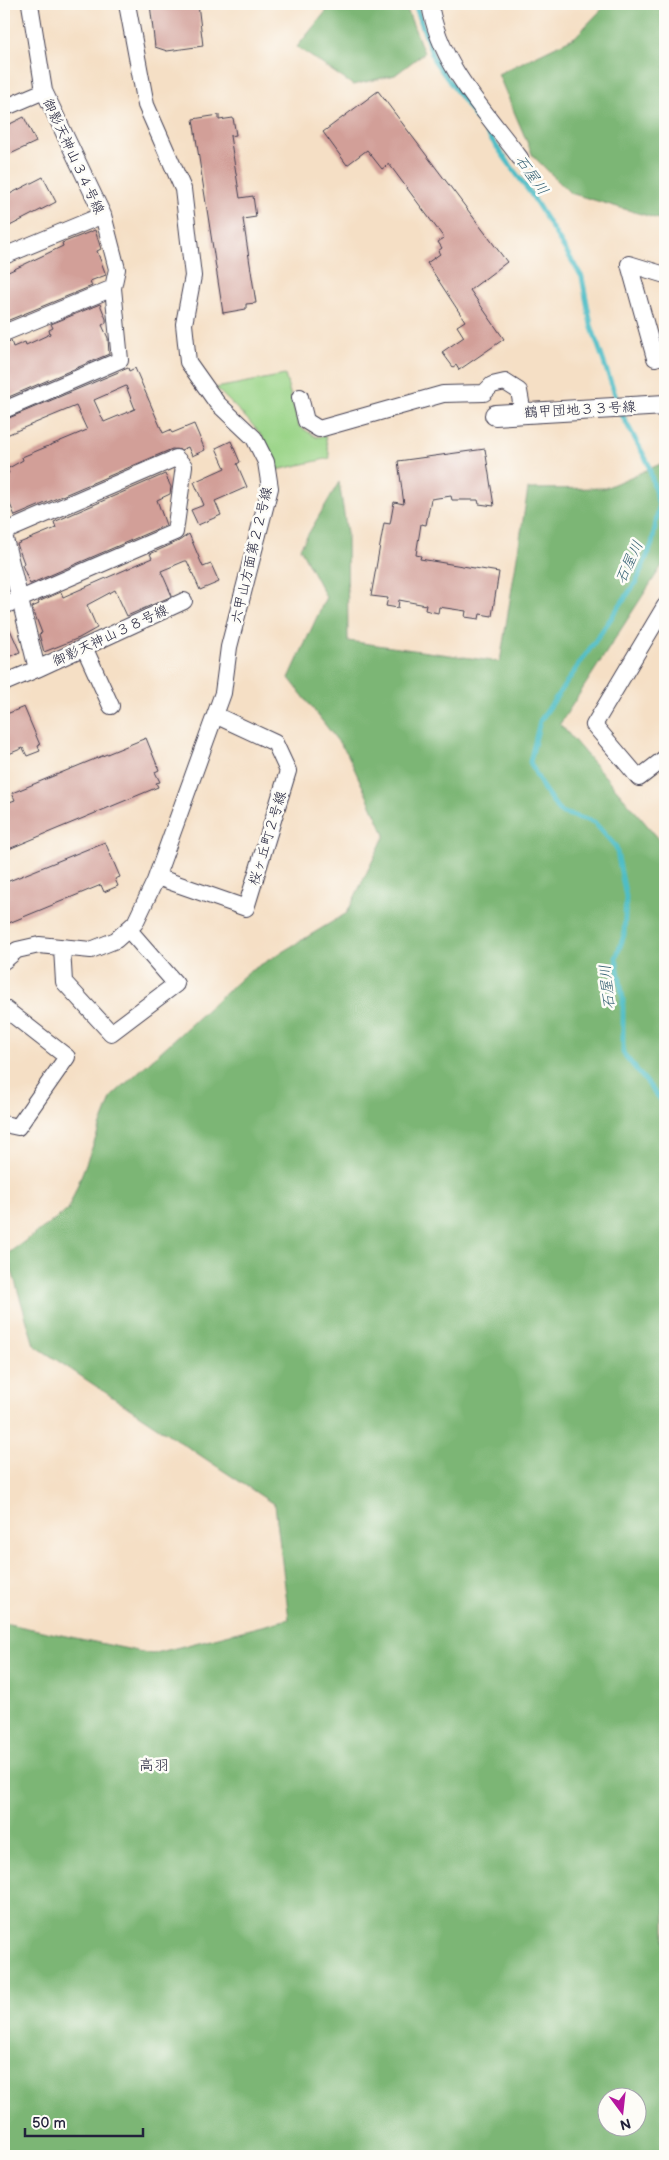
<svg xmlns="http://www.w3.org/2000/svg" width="669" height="2160" font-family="'Balsamiq Sans','Klee One',sans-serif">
<rect width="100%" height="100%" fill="#fdfcf7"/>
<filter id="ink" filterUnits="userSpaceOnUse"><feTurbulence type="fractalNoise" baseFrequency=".02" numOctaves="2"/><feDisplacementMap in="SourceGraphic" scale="10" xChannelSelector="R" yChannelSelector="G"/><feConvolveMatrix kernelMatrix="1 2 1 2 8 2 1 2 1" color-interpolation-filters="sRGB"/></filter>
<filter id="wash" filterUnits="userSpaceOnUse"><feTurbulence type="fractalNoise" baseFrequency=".0096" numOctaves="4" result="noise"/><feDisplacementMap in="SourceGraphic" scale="20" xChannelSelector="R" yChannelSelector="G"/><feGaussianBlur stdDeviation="1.12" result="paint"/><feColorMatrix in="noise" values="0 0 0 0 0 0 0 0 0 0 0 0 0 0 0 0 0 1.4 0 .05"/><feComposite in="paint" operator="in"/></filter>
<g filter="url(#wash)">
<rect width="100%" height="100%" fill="#f5dfc5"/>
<path fill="#9ad487" stroke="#5e7b61" d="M285,375l14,51 17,11 9,-1 5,22 -53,12c-6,-34 -38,-58 -61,-82z"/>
<path fill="#7bb674" stroke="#4e6c58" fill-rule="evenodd" d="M332,4h73l19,49 -29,22 -42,10 -56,-38z
M607,4h58v217l-95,-28 -37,-37 -35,-82 77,-37z
M665,462v99l-105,163 105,122v1310h-661v-533l148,31 137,-35 -14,-114 -241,-160 -27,-91 61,-44 44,-114 135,-123 100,-60 38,-78 -38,-82 -58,-75 37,-81 -26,-49 39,-66 8,51 1,108 152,21 28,-173 77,-1zM606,2098h30v30h-30z"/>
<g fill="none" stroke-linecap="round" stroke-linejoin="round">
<path stroke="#4fbdc6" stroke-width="5" d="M415,4l19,56 97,134 51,83 9,48 27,78
M620,411l28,52 11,43 -7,38 -16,38 -96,139 -10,41 13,26 17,24 34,10 22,25 10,50 -2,38 -8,23 7,41v54l42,52"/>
</g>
<g id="blocks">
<path fill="#d29f98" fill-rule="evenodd" d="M150,4h48l5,42 -36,5 -12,-4z
M378,91l129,171 -37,28 34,49 -45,31 -3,-5 -3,2 -11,-15 22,-15 -7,-11 8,-5 -38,-58 13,-9 -2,-3 4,-3 -4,-6 6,-4 -55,-74 -7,5 -15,-19 -20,15 -24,-33z
M219,115v5l14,-2 3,17 -6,1 10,62 13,-2 3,21 -13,2 13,84 -10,1v5l-23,4 -30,-194z
M24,117l12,25 -32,15v-30z
M43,177l13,25 -52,27v-32z
M95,230l6,19 -4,2 9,24 -16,6 2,5 -88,36v-48l59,-28 -1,-3z
M100,304l6,15v4l-4,2 6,13 1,16 -105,45v-56l7,-2 2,6 12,-5 1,3 24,-11 -1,-4 4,-2 -2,-4z
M128,368l1,3 6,-3 28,65 7,-3 2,3 22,-9 11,26 -13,6 -4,-9 -7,3 -9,-1 -157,67 -11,-26v-15l5,-2 -2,-4 16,-9 -1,-3 65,-27 -11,-24 -72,30v-16zM126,386l9,23 -31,13 -10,-22z
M231,441l9,21 -3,2 10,23 -32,14 6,14 -23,10 -7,-15 13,-5 -10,-23 31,-14 -9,-20z
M485,449l9,57 -15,-2 -1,-4h-26l-1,-4 -20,3 -5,26 -5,-1 -5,31 5,1 -1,3 79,13 -7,44 -12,-2 -1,5 -14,-2 1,-6 -27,-4 -1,6 -13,-3 1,-5 -27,-5 -1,8 -12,-2 2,-8 -17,-2 13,-73 6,1 4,-22 10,2 -6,-43z
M165,474l6,13 -1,7 -13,6 9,25 -136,59 -8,-19 2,-2 -7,-19 39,-16 -2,-6z
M189,534l14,33 8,-3 8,18 -19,8 -13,-29h-2l-24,10 11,25 -45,20 -12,-26 -28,15 10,23 -18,10 -35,14 -5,-18 3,-1 -10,-26 7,-3 -1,-2 23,-10 2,5 89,-39 -2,-4 29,-13z
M4,616l16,36 -16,7z
M24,707l16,38 -2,1 2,5 -13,5 -4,-8 -19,8v-41z
M146,738l13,32 -4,2 5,10 -4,1 2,4 -154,64v-47l11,-4 -3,-7z
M105,842l15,35 -5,2 3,7 -14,6 -3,-7 -97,40v-42z"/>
</g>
</g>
<g filter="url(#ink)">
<use href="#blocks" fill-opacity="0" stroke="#423e50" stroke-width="1"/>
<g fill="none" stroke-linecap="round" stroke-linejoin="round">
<g stroke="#423e50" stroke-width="18">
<path id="minor" d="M430,4c9,60 55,107 90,154
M4,108l40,-17
M4,256l99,-41
M665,275l-36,-11 26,94 10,-3
M4,333l109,-45
M300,397l6,24 13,8 124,-35 41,-1 8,-8 13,-3 14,9 4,22
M4,410l116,-50 -7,-72 4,-19 -14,-54 -59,-124 -14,-87
M4,532l172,-74 8,8 -9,66 -171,74
M4,535l33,134 -33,14
M665,606l-71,119 45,53 26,-20
M84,647l27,59
M37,669l147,-68
M157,877l89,31 42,-137 -13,-28 -60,-28
M62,948l2,34 47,51 65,-49 -48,-55
M4,961l13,-11 22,-5 52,5 25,-10 19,-17 20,-42 68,-188 6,-46 41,-159 -4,-26 -12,-24 -37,-35 -29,-41 -4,-38 9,-48 -10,-87 -37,-84 -19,-101
M4,1008l63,49 -49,70 -14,-3"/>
</g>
<g stroke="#423e50" stroke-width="22">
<path id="tertiary" d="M495,415l170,-10"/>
</g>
<use href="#minor" stroke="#fff" stroke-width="16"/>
<use href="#tertiary" stroke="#fff" stroke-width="20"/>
</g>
</g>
<g text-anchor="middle" stroke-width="5" stroke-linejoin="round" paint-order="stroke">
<g font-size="14" fill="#22223b" stroke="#fdfcf7">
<text transform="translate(74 156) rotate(65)" y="5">御影天神山３４号線</text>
<text transform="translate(580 409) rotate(-3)" y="5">鶴甲団地３３号線</text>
<text transform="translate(251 555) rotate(-77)" y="5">六甲山方面第２２号線</text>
<text transform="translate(110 635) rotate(-25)" y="5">御影天神山３８号線</text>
<text transform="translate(267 838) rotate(-73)" y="5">桜ヶ丘町２号線</text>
</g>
<g font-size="15" font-style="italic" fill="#346073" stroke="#fdfcf7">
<text transform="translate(532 175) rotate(55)" y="5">石屋川</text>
<text transform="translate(629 562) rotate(-65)" y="5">石屋川</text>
<text transform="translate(607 987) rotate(-96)" y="5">石屋川</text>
</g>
<g font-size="15" fill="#22223b" stroke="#fdfcf7">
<text x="154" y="1770">高羽</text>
</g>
</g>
<rect width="669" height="2160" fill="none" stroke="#fdfcf7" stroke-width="20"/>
<g transform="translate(622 2112) rotate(165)"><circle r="24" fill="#fdfcf7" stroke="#a5a5ac"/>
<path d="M0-4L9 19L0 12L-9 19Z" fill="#b5179e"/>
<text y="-8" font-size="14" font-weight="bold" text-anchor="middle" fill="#22223b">N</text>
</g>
<path d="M25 2128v8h118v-8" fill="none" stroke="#22223b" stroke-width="2.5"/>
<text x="32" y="2128" font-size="15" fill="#22223b" stroke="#fdfcf7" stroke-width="4" paint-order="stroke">50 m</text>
</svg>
